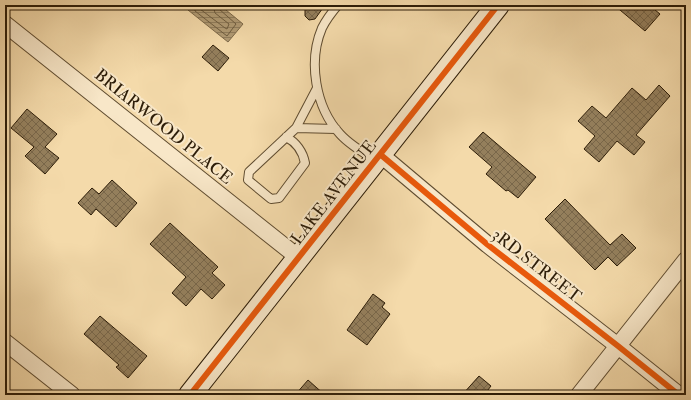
<svg xmlns="http://www.w3.org/2000/svg" width="691" height="400" font-family="'IM FELL Double Pica',serif">
<defs>
<pattern id="water-rules" width="6" height="5" patternUnits="userSpaceOnUse"><rect width="6" height="5" fill="#b09a73"/><path d="M0 2.5h6" fill="none" stroke="#907d5c"/></pattern>
<pattern id="building-cross-hatch" width="8" height="8" patternUnits="userSpaceOnUse"><rect width="8" height="8" fill="#947f5c"/><path d="M0 0l8 8M0 8l8-8" fill="none" stroke="#79674a"/></pattern>
</defs>
<rect width="100%" height="100%" fill="#f4daaa"/>
<filter id="stains"><feTurbulence type="fractalNoise" baseFrequency=".005" numOctaves="4"/><feColorMatrix values="0 0 0 0 .2 0 0 0 0 .09 0 0 0 0 .02 0 0 0 .5 -.17"/></filter>
<radialGradient id="worn" r=".72"><stop offset=".6" stop-color="#630" stop-opacity="0"/><stop offset="1" stop-color="#630" stop-opacity=".3"/></radialGradient>
<path fill="url(#water-rules)" stroke="#7c6848" d="M192,5h28l23,19 -15,18 -40,-32z"/>
<g fill="none" stroke-linecap="round" stroke-linejoin="round">
<path stroke="#6e5c3e" stroke-width="1" d="M195,5v6l32,25 9,-12 -17,-15 -1,-4
M200,5v4l25,19 2,1 2,-5 -14,-11 -2,-8"/>
</g>
<path fill="url(#building-cross-hatch)" stroke="#2d1d08" d="M305,5h20l-10,14 -6,1 -4,-4z
M614,5h35l11,9 -15,17z
M213,45l16,13 -11,13 -16,-14z
M659,85l11,11 -34,39 9,7 -11,13 -17,-14 -18,21 -15,-13 11,-13 -17,-15 14,-15 14,12 26,-30 14,12z
M27,109l30,25 -12,13 14,11 -14,16 -20,-18 9,-9 -23,-19z
M483,132l53,45 -18,21 -10,-8 -2,1 -20,-17 6,-7 -23,-20z
M112,180l25,23 -21,24 -20,-18 -5,6 -13,-12 14,-15 7,6z
M565,199l45,46 12,-11 14,14 -19,18 -9,-9 -13,13 -50,-51z
M170,223l48,44 -6,6 13,12 -13,14 -11,-10 -15,17 -14,-13 14,-16 -36,-33z
M373,294l12,9 -3,4 8,7 -23,31 -20,-15z
M100,316l47,40 -19,22 -12,-11 3,-2 -35,-31z
M479,376l12,10 -7,9h-22z
M308,380l17,15h-30z"/>
<g fill="none" stroke-linecap="round" stroke-linejoin="round">
<g stroke="#5f4c30" stroke-width="10">
<path id="lane" d="M338,5c-6,7 -12,15 -16,23 -14,33 -7,79 18,106 9,10 22,18 34,25
M296,128l40,1
M286,137c10,5 17,15 19,26l-26,35 -8,1 -23,-19 1,-8 47,-44 21,-40"/>
</g>
<g stroke="#5f4c30" stroke-width="18">
<path id="street" d="M5,24l294,234
M381,155l107,90 130,101 61,49
M5,342l67,53
M579,395l107,-135"/>
</g>
<g stroke="#2d1d08" stroke-width="24">
<path id="secondary" d="M190,395l308,-390"/>
</g>
<use href="#lane" stroke="#f8e7c8" stroke-width="8"/>
<use href="#street" stroke="#f8e7c8" stroke-width="16"/>
<use href="#secondary" stroke="#f8e7c8" stroke-width="22"/>
<g stroke="#f8e7c8" stroke-width="8">
<path id="cycleway" d="M381,155l107,90 130,101 61,49
M190,395l308,-390"/>
</g>
<use href="#cycleway" stroke="#e8590c" stroke-width="6"/>
</g>
<g text-anchor="middle" stroke-width="4" stroke-linejoin="round" paint-order="stroke">
<g font-size="17" fill="#2d1d08" stroke="#f8e7c8">
<text transform="translate(164 126) rotate(39)" y="6">BRIARWOOD PLACE</text>
<text transform="translate(333 192) rotate(-52)" y="6">LAKE AVENUE</text>
<text transform="translate(537 265) rotate(38)" y="6">3RD STREET</text>
</g>
</g>
<rect width="691" height="400" fill="none" stroke="#f4daaa" stroke-width="20"/>
<rect x="6" y="6" width="679" height="388" fill="none" stroke="#2d1d08" stroke-width="2"/>
<rect x="10" y="10" width="671" height="380" fill="none" stroke="#2d1d08"/>
<rect width="100%" height="100%" filter="url(#stains)"/>
<rect width="100%" height="100%" fill="url(#worn)"/>
</svg>
